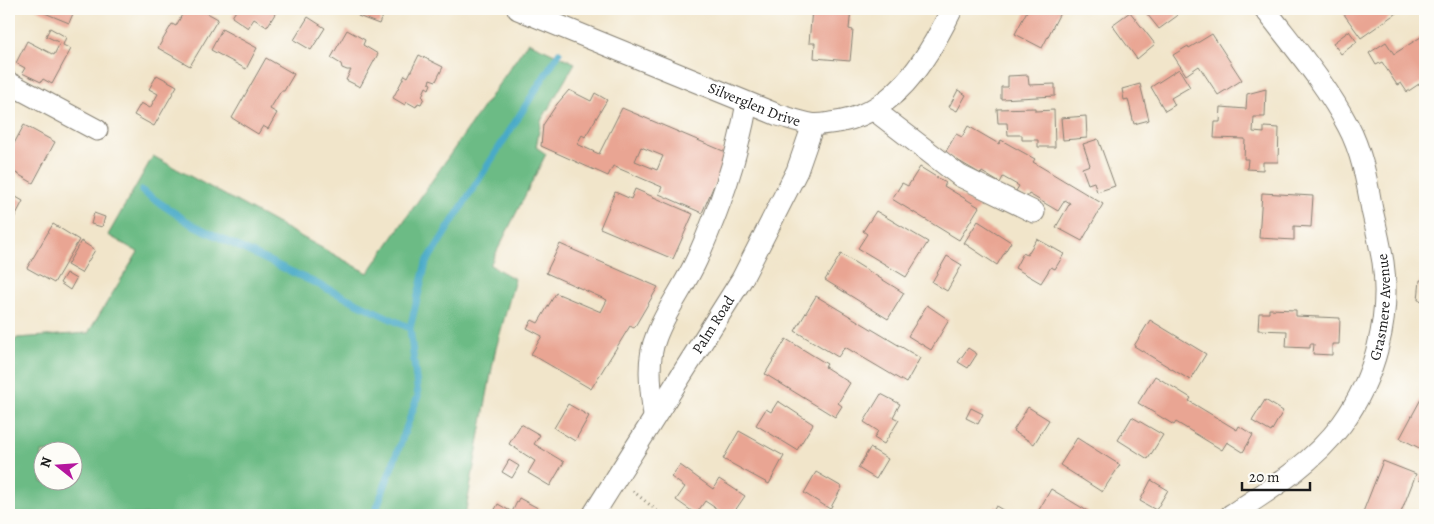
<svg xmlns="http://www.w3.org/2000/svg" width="1434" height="524" font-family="Alegreya,serif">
<rect width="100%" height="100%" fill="#fdfcf7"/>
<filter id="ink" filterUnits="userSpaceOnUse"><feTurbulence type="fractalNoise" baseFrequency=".02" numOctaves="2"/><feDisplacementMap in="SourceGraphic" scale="10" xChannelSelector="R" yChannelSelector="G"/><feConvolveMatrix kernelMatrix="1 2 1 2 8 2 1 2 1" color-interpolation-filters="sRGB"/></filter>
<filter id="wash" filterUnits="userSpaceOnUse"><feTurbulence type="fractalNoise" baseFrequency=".0096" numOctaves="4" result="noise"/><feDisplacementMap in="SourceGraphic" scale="20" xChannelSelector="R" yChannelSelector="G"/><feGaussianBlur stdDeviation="1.12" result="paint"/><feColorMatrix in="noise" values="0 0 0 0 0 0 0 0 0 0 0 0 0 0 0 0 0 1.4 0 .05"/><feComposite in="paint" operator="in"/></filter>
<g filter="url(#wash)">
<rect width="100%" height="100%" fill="#f1e5ca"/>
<path fill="#6cbb85" stroke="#446c50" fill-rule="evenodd" d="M528,42l47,21 -34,58 -5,26 10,7 -56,111 25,14 -20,73 -30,163h-456v-166l8,-11 71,-5 50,-81 -30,-17 45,-79 215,117zM42,452h30v30h-30z"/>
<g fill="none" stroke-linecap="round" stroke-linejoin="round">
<path stroke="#49aac8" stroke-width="7" d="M9,98l2,1
M142,191l49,33 219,104
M374,515l44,-119 -8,-68 16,-65 133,-210"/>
</g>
<g id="blocks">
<path fill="#e9a593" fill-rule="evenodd" d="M35,9h40l-6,14z
M185,9h7l4,2 1,-2h3l18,10 -28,47 -32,-18 14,-24 4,2z
M237,9h41l-11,18 -13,-8 -6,9 -16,-11z
M361,9h24l-6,15 -21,-8z
M812,9h39l-2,20 4,1 -3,31 -36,-3 1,-15h-6z
M1028,9h34l-20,39 -27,-14z
M1143,9h32l-2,1 4,6 -18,13z
M1343,9h54l2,2 -38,27 -20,-28z
M1130,12l25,32 -18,15 -25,-34z
M308,17l17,11 -14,22 -17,-10z
M50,28l16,9 -3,8 8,4 -19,35 -9,-5 -2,3 -19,-9 3,-5 -9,-5 11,-22 27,14 6,-12 -14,-7z
M222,29l35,19 -11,21 -35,-19z
M347,30l18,10 -2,5 15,9 -18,33 -14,-7 5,-10h-4l-5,-2 -1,-4 -10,-6z
M1349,31l8,11 -16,12 -8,-11z
M1212,34l30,46 -24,15 -19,-29 -13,9 -13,-20 15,-9 1,2z
M1424,35l1,2v43l-18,12 -6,-9 -4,2 -15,-23 -6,3 -7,-12 17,-11 8,12z
M419,55l24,12 -7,14 -6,-2 -1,4 2,1 -2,5 -3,-2 -4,9 2,2 -3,6 -3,-1 -2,4 -9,-5 -2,3 -12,-7 12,-23 3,2z
M266,58l28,16 -10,17h-3l-11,18 7,4 -9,16 -5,-3 -5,8 -26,-16z
M1179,69l11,18 -19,11 4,7 -10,6 -14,-24z
M157,75l20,11 -23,40 -20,-11 7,-12 9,5 8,-14 -9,-5z
M1028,75l1,10 26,-1v12l-54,3v-12h7v-11z
M1140,84l9,36 -15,4 -6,-25 -4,1 -2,-11z
M1266,89l-1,28h-11l-1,15 11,1v-6l15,1 -1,34h-15v8l-16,-1 1,-10h-4l1,-20 -31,-1 1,-16h5l1,-15 25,2 1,-15z
M569,90l22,11 4,-8 12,7 -22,37 -3,-2 -5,9 22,10 23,-46 106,45 -26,60 -43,-19 3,-7 -49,-21 -5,10 -67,-30 2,-21 14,-21zM641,147l22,9 -6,14 -22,-9z
M958,90l8,5 -9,16 -8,-4z
M1035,108v3l19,-1 1,37h-17v-7h-16v-5h-14l-1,-12h-9l-1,-14z
M1086,116l1,22 -24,2 -2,-22z
M24,125l31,17 -22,41 -24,-14v-18h1z
M968,126l31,18 2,-4 34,19 -2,3 70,42 -21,37 -26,-14 14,-24 -5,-3 -7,11 -29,-17 -2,3 -11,-6 3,-5 -16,-9 -3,6 -18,-11 -1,2 -36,-21 11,-19 6,3z
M1098,139l17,47 -18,6 -3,-10 -6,2 -6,-16 8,-3 -7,-21z
M920,167l26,16 -2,3 35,21 -20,33 -67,-41 10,-16 6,3z
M635,189l58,25 -20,45 -73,-31 15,-36 16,7z
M9,193l14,8 -14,27z
M1262,193l51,3 -2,31 -17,-1v14l-35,-2z
M876,211l52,31 -22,35 -48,-29 9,-14 -4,-3z
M94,213l11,4 -3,10 -11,-3z
M978,221l33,21 -14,23 -33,-22z
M53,224l26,16 -25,43 -27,-15z
M1037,239l27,15 -9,15 -4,-2 -10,16 -26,-15 8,-15 4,2z
M81,241l14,9 -14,23 -14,-8z
M560,244l98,43 -24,41 -4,-2 -39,63 -60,-35 11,-18 -15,-8 5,-8 6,3 18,-30 45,19 6,-12 -61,-27z
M841,254l63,39 -16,26 -63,-39z
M947,256l15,9 -15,26 -15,-9z
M66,273l10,6 -6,11 -10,-7z
M1420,280h5v21l-7,-1z
M816,296l104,62 -14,25 -61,-36 -7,10 -43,-26z
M927,305l22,15 -18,30 -23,-14z
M1269,309l27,1v6l44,2 -1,26h-7v11l-19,-1 1,-10h-4v4l-24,-1 1,-16 -29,-1 1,-17h10z
M1150,320l56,34 -16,26 -56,-34z
M786,339l41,25 -2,3 25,16 -12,20 4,3 -7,11 -70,-43z
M968,348l9,6 -9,14 -10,-6z
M1155,376l36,22 -2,3 48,29 2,-4 14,9 -10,17 -16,-10 -5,8 -46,-28 -2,3 -36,-22z
M881,394l19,10 -7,13 6,3 -15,24 -10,-6 4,-7 -14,-9z
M1421,399l4,2v50l-25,-13z
M1265,400l18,11 -12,21 -19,-11z
M778,401l35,23 -16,26 -41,-25 10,-16 5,3z
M568,404l21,12 -14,25 -21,-13z
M1028,407l21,13 -15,24 -21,-13z
M971,408l12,6 -5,10 -12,-6z
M1132,417l31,18 -15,24 -30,-19z
M521,424l19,11 -6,9 30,18 -14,24 -22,-13 7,-12 -26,-17z
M739,431l45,25 -15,28 -46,-25z
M1077,438l43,27 -18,27 -42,-27z
M870,448l18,11 -12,20 -18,-11z
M509,460l10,6 -7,12 -10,-6z
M1383,461l33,13 -16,41h-29l-8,-3z
M680,465l33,24 6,-10 26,17 -13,19h-6l-21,-14 -9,13 -20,-14 9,-13 -14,-10z
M1423,470l2,1v12l-6,-3z
M816,472l26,15 -12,22 -26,-16z
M1151,480l17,10 -12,20 -16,-9z
M1051,489l38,23 -2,3h-51z
M519,498l32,17h-59l6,-11 14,8z
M996,506l15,9h-20z"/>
</g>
</g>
<g filter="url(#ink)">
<use href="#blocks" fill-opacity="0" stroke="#868073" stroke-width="1"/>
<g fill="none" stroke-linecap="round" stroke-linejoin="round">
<g stroke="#868073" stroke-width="23">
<g id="minor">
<path id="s1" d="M518,9l260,106c11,3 22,7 33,9 6,1 13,0 19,-1 63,-6 97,-63 122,-114"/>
<path d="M9,83l88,47"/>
<path d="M874,110l86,66 74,36"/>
<path d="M654,416c-3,-25 -8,-55 2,-79 10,-28 29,-51 41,-78 23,-52 40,-100 50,-156"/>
<path id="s2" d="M593,515l149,-236 55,-108 16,-46"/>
<path id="s3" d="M1231,515c40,-26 82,-52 111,-91 33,-46 49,-106 41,-162 -3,-17 -7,-35 -11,-52 -5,-28 -10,-58 -24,-84 -22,-42 -54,-79 -83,-117"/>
</g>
</g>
<path stroke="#868073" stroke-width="3" stroke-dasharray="1 4" stroke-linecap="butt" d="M633,491l29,24"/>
<use href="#minor" stroke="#fff" stroke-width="21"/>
</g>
</g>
<g text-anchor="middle" stroke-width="5" stroke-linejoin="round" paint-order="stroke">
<g font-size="15" fill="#1c1c1c" stroke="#fdfcf7">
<text dy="5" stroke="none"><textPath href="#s1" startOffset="255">Silverglen Drive</textPath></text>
<text dy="5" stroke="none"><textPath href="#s3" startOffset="270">Grasmere Avenue</textPath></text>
<text dy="5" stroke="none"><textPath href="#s2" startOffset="225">Palm Road</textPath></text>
</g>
</g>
<rect width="1434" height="524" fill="none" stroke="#fdfcf7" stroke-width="30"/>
<g transform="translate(58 466) rotate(287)"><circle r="24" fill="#fdfcf7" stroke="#a3a29f"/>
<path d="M0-4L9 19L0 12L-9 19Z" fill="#b5179e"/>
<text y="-8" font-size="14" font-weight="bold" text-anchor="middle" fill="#1c1c1c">N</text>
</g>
<path d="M1242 482v8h68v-8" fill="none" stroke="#1c1c1c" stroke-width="2.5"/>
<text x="1249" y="482" font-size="15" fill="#1c1c1c" stroke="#fdfcf7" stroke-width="4" paint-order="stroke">20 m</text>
</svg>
